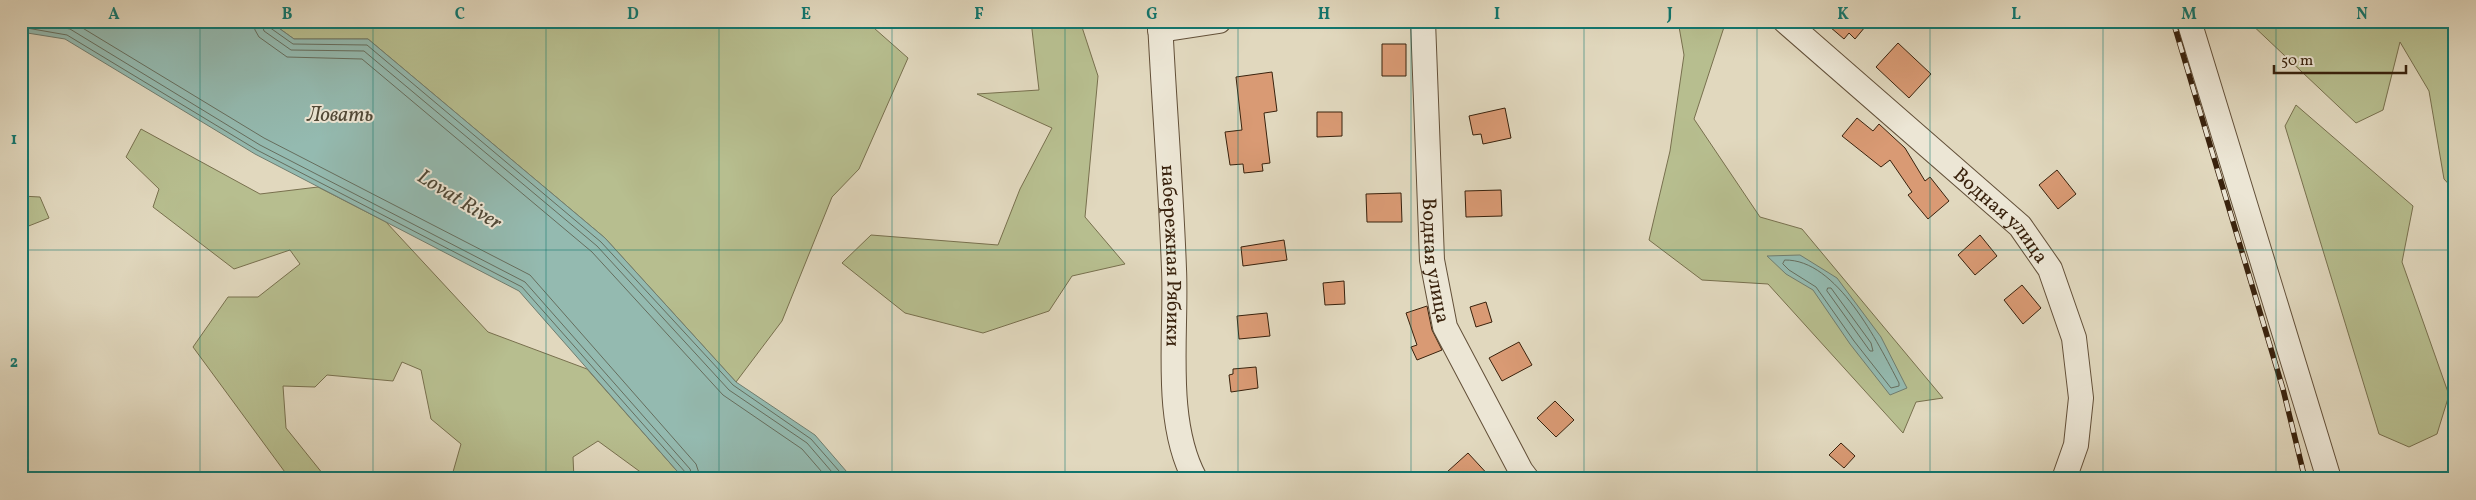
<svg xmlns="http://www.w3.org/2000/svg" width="2476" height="500" font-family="Vollkorn,serif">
<rect width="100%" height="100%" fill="#e1d8be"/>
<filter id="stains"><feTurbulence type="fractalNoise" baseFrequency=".004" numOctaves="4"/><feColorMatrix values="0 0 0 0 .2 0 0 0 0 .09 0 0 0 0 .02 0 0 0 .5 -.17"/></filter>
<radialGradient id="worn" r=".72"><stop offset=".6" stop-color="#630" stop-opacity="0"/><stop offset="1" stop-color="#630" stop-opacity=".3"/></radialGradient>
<path fill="#b7be8f" stroke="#78704e" d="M269,21h597l42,37 -49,111 -27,28 -50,124 -46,61 -131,-144 -237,-199h-74z
M1031,21h49l18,55 -13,141 40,47 -53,12 -23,35 -66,22 -78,-20 -63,-50 29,-28 127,10 22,-56 32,-61 -75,-34 62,-4z
M1678,21h48l-32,98 66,98 42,12 141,169 -27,4 -13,31 -135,-149 -66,-4 -53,-40 21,-89 14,-96z
M2248,21h207v170l-11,-12 -15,-88 -29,-49 -17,68 -27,13z
M2296,105l117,101 -11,56 47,133 -12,39 -28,13 -30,-13 -94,-308z
M141,129l119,65 58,-7 68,35 102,110 99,37 97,110h-34l-52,-38 -25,16 1,22h-123l10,-35 -30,-25 -10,-49 -19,-8 -9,19 -66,-6 -12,12 -32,-1 3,42 41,51h-37l-97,-132 35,-50h30l42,-33 -10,-14 -56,19 -81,-62 6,-18 -33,-32z
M21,196l19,1 9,21 -28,11z"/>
<path fill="#94bab0" stroke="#707d6f" d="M21,21h248l25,18h74l237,199 131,144 79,53 38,44h-169l-165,-188 -264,-137 -190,-115 -44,-7z
M1800,255l37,23 44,59 26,51 -17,7 -40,-51 -37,-54 -27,-16 -19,-18z"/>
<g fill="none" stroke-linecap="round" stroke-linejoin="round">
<path stroke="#666e5e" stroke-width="1" d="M27,21l43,8 190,116 265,137 165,187 3,10
M71,21l193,117 266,137 166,189 5,15
M253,21l2,9 4,7 28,20 75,2 230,193 131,143 79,54 26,30
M261,21l3,10 27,19 73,1 233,195 132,144 78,53 31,36
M267,21l2,6 24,17 74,1 234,197 132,143 78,54 35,40
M21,27l46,8 190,115 265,137 164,186 1,6
M1785,260c52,-1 93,83 114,123v3l-8,2 -37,-47 -38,-54 -27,-17 -6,-6z
M1828,288h3l40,55 2,8h-3l-43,-60z"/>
</g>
<path fill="#d99a74" stroke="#39220d" d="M1823,21h47l-15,18 -6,-6 -5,6z
M1898,43l33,31 -22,24 -33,-31z
M1382,44h24v32h-24z
M1272,72l5,39 -13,2 6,50 -8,1 1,7 -19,2 -1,-9 -13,1 -5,-33 17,-2 -6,-53z
M1505,108l6,30 -28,6 -2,-10 -8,1 -4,-19z
M1317,112h25v24l-25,1z
M1857,118l16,13 6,-7 26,24 20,33 5,-4 19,24 -21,18 -20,-24 4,-3 -22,-32 -9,7 -39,-31z
M2057,170l19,24 -18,15 -19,-24z
M1501,190l1,26 -36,1 -1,-26z
M1401,193l1,29h-35l-1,-28z
M1980,235l17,21 -22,19 -17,-20z
M1284,240l3,20 -44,6 -2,-19z
M1344,281l1,23 -20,1 -2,-22z
M2022,285l19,23 -18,16 -19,-24z
M1486,302l6,20 -16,5 -6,-20z
M1427,306l5,24 10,20 -25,10 -6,-13 6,-2 -11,-32z
M1267,313l3,23 -31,3 -2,-23z
M1519,342l13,23 -30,16 -13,-23z
M1256,367l2,21 -27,4 -2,-17 4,-1v-5z
M1555,401l19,19 -18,17 -19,-19z
M1841,443l14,13 -11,12 -15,-13z
M1468,453l24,26h-38l-7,-7z"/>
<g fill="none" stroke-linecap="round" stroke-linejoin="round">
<g stroke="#635039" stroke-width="26">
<g id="minor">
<path id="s1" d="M1160,21c4,83 11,165 14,248 3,64 -11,151 21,210"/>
<path id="s2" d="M1423,21l9,239 13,67 76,144 6,8"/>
<path id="s3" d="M1785,21l235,205 30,43 24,69 7,60 -5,47 -12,34"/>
<path d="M2189,21l140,458"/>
<path d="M1160,30l59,-9"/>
</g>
</g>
<use href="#minor" stroke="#ece6d5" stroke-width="24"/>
<g stroke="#39220d" stroke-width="5.5">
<path id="rail" d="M2173,21l110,368 22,90"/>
</g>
<use href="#rail" stroke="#ece6d5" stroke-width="4" stroke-dasharray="11" stroke-linecap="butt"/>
</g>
<path fill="none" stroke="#0f766e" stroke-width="1" stroke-opacity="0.55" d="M200,21v458M373,21v458M546,21v458M719,21v458M892,21v458M1065,21v458M1238,21v458M1411,21v458M1584,21v458M1757,21v458M1930,21v458M2103,21v458M2276,21v458M21,250h2434"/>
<g text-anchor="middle" stroke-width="4" stroke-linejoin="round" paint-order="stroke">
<g font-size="20" fill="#39220d" stroke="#ece6d5">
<text dy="7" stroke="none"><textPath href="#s3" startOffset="291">Водная улица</textPath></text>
<text dy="7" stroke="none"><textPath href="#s1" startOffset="235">набережная Рябики</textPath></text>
<text dy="7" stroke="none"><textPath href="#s2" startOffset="240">Водная улица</textPath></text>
</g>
<g font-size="21" font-style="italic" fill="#504836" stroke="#ece6d5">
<text x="340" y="121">Ловать</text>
<text transform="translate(460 199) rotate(32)" y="7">Lovat River</text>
</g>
</g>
<rect width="2476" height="500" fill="none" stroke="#e1d8be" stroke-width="55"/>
<path d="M2274 65v8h132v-8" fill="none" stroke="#39220d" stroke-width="2.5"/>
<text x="2281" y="65" font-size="15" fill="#39220d" stroke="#ece6d5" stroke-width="4" paint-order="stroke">50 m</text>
<rect x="28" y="28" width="2420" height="444" fill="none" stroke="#0f766e" stroke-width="2"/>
<g font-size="16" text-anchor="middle" font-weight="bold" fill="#0f766e">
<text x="114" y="19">A</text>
<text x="287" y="19">B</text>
<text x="460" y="19">C</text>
<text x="633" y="19">D</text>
<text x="806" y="19">E</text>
<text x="979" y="19">F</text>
<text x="1152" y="19">G</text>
<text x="1324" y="19">H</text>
<text x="1497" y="19">I</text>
<text x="1670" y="19">J</text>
<text x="1843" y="19">K</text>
<text x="2016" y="19">L</text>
<text x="2189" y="19">M</text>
<text x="2362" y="19">N</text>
<text x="14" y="144">1</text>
<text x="14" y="367">2</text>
</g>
<rect width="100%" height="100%" filter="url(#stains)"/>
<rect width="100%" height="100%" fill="url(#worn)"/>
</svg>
